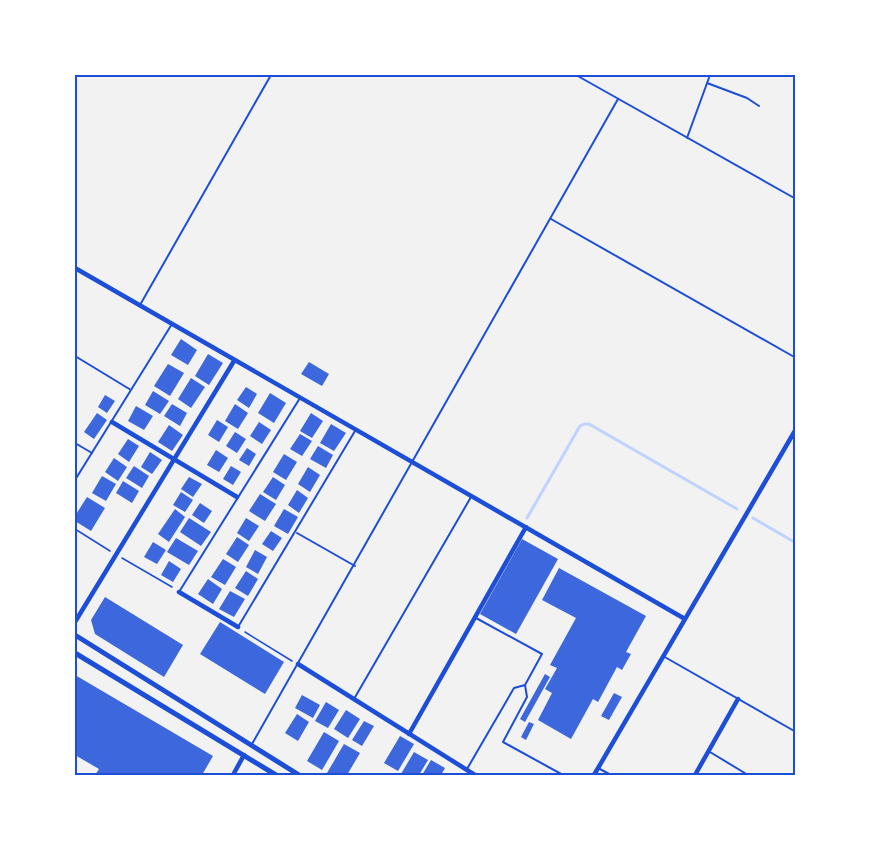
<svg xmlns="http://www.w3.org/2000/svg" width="871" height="850" font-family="Poppins,sans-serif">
<rect width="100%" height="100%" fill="#f2f2f2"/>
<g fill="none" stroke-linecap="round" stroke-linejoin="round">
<path stroke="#bfd3fe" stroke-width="3" d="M527,518l53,-92 4,-2h5l148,85
M753,518l43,25"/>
</g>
<path fill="#3d67dc" d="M181,339l16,11 -9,15 -17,-10z
M208,354l15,9 -14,22 -14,-9z
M309,362l20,12 -7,12 -21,-12z
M168,364l16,9 -14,23 -16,-10z
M191,378l14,9 -14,21 -13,-9z
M246,387l11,7 -8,14 -12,-8z
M153,391l16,10 -9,13 -15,-9z
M270,393l16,10 -12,20 -16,-10z
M105,395l10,6 -8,12 -9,-6z
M172,404l15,9 -7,13 -16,-10z
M235,404l13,9 -10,16 -13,-8z
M136,406l17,10 -9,14 -16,-9z
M97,413l10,7 -13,19 -10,-7z
M311,413l12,8 -11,17 -12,-7z
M217,420l11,7 -9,15 -11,-7z
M259,422l12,8 -9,14 -12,-8z
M331,424l15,9 -12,18 -14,-8z
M169,425l14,10 -11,16 -14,-9z
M235,432l11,7 -9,14 -11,-7z
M300,434l12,7 -10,15 -12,-7z
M128,439l11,7 -10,16 -11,-8z
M318,446l15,9 -7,13 -16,-9z
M247,448l9,6 -7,12 -10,-6z
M216,450l12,8 -9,14 -12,-7z
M150,452l12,8 -10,14 -11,-7z
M284,454l13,8 -11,18 -13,-8z
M114,458l13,9 -9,14 -13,-9z
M134,466l15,10 -7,12 -16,-10z
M231,466l10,6 -8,13 -10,-6z
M308,467l12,8 -10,17 -12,-8z
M102,476l14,8 -10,17 -14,-8z
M189,477l13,7 -9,13 -12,-8z
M273,477l12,8 -9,15 -13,-8z
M123,481l16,10 -7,12 -16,-10z
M297,490l11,8 -9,15 -11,-8z
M181,492l12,8 -8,12 -12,-7z
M260,494l16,10 -11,17 -16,-10z
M87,497l18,11 -14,23 -16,-10v-5z
M200,503l12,8 -8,12 -12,-8z
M175,509l10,8 -16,25 -11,-8z
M284,509l14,8 -10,17 -14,-8z
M189,518l22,14 -10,14 -21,-14z
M246,518l13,8 -10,15 -12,-8z
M271,531l11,7 -9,13 -11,-7z
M237,537l12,8 -11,17 -12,-8z
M176,538l22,13 -9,14 -22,-13z
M522,539l36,20 -42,75 -36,-20z
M153,542l13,8 -9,14 -13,-7z
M255,550l12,7 -9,17 -12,-7z
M223,559l13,8 -11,18 -14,-8z
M169,561l12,8 -8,13 -12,-7z
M559,568l87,48 -20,36 5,2 -9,16 -5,-3 -19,35 -5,-3 -22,40 -33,-19 14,-27 -7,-4 12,-21 -7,-3 26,-47 -34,-18z
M246,571l12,8 -10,17 -13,-8z
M208,579l14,10 -9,15 -15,-10z
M230,591l15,8 -11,18 -15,-8z
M105,597l78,48 -19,32 -69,-43 -4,-14z
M220,622l64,40 -19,32 -65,-40z
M545,674l5,3 -25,45 -5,-3z
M75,675l138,81 -11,19h-107l4,-6 -24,-14z
M614,693l8,4 -13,23 -8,-4z
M302,695l18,10 -7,13 -18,-10z
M326,702l13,8 -11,18 -13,-7z
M346,710l14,9 -12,19 -14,-9z
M297,714l12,8 -11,19 -13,-8z
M364,721l10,5 -12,20 -10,-6z
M529,722l5,2 -8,16 -5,-3z
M324,732l15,9 -17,29 -15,-9z
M400,736l14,8 -16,27 -14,-8z
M344,744l16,9 -13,22h-17l-3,-2z
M414,752l14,8 -9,15h-16l-2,-1z
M431,760l14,8 -4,7h-19z"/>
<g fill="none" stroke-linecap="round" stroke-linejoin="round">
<path stroke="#1d4ed8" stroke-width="1.5" d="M75,529l35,22
M122,558l50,29
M245,632l47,29"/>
<path stroke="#1d4ed8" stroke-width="2" d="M576,75l220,124
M707,83l40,15 12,8
M687,138l23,-63
M551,219l245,139
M140,305l131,-230
M75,356l56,34
M75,443l17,10
M75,480l97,-156
M297,533l58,33
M179,592l121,-194
M476,618l66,36 -17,31 2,12 -24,45 60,33
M238,627l117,-196
M663,656l133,76
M354,699l117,-202
M252,744l366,-645
M710,752l38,23
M598,768l13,7
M467,769l47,-81 11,-3"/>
<path stroke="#1d4ed8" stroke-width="4.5" d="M75,268l610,351
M112,422l125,75
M179,592l59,35
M75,622l159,-261
M298,664l177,111
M409,734l117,-207
M233,775l11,-20
M594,775l202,-346
M695,775l43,-76"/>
<path stroke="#1d4ed8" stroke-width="5" d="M75,635l224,140
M75,653l201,122"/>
</g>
<rect width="871" height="850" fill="none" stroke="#ffffff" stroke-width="153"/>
<rect x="76" y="76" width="718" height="698" fill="none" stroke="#1d4ed8" stroke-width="2"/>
</svg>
